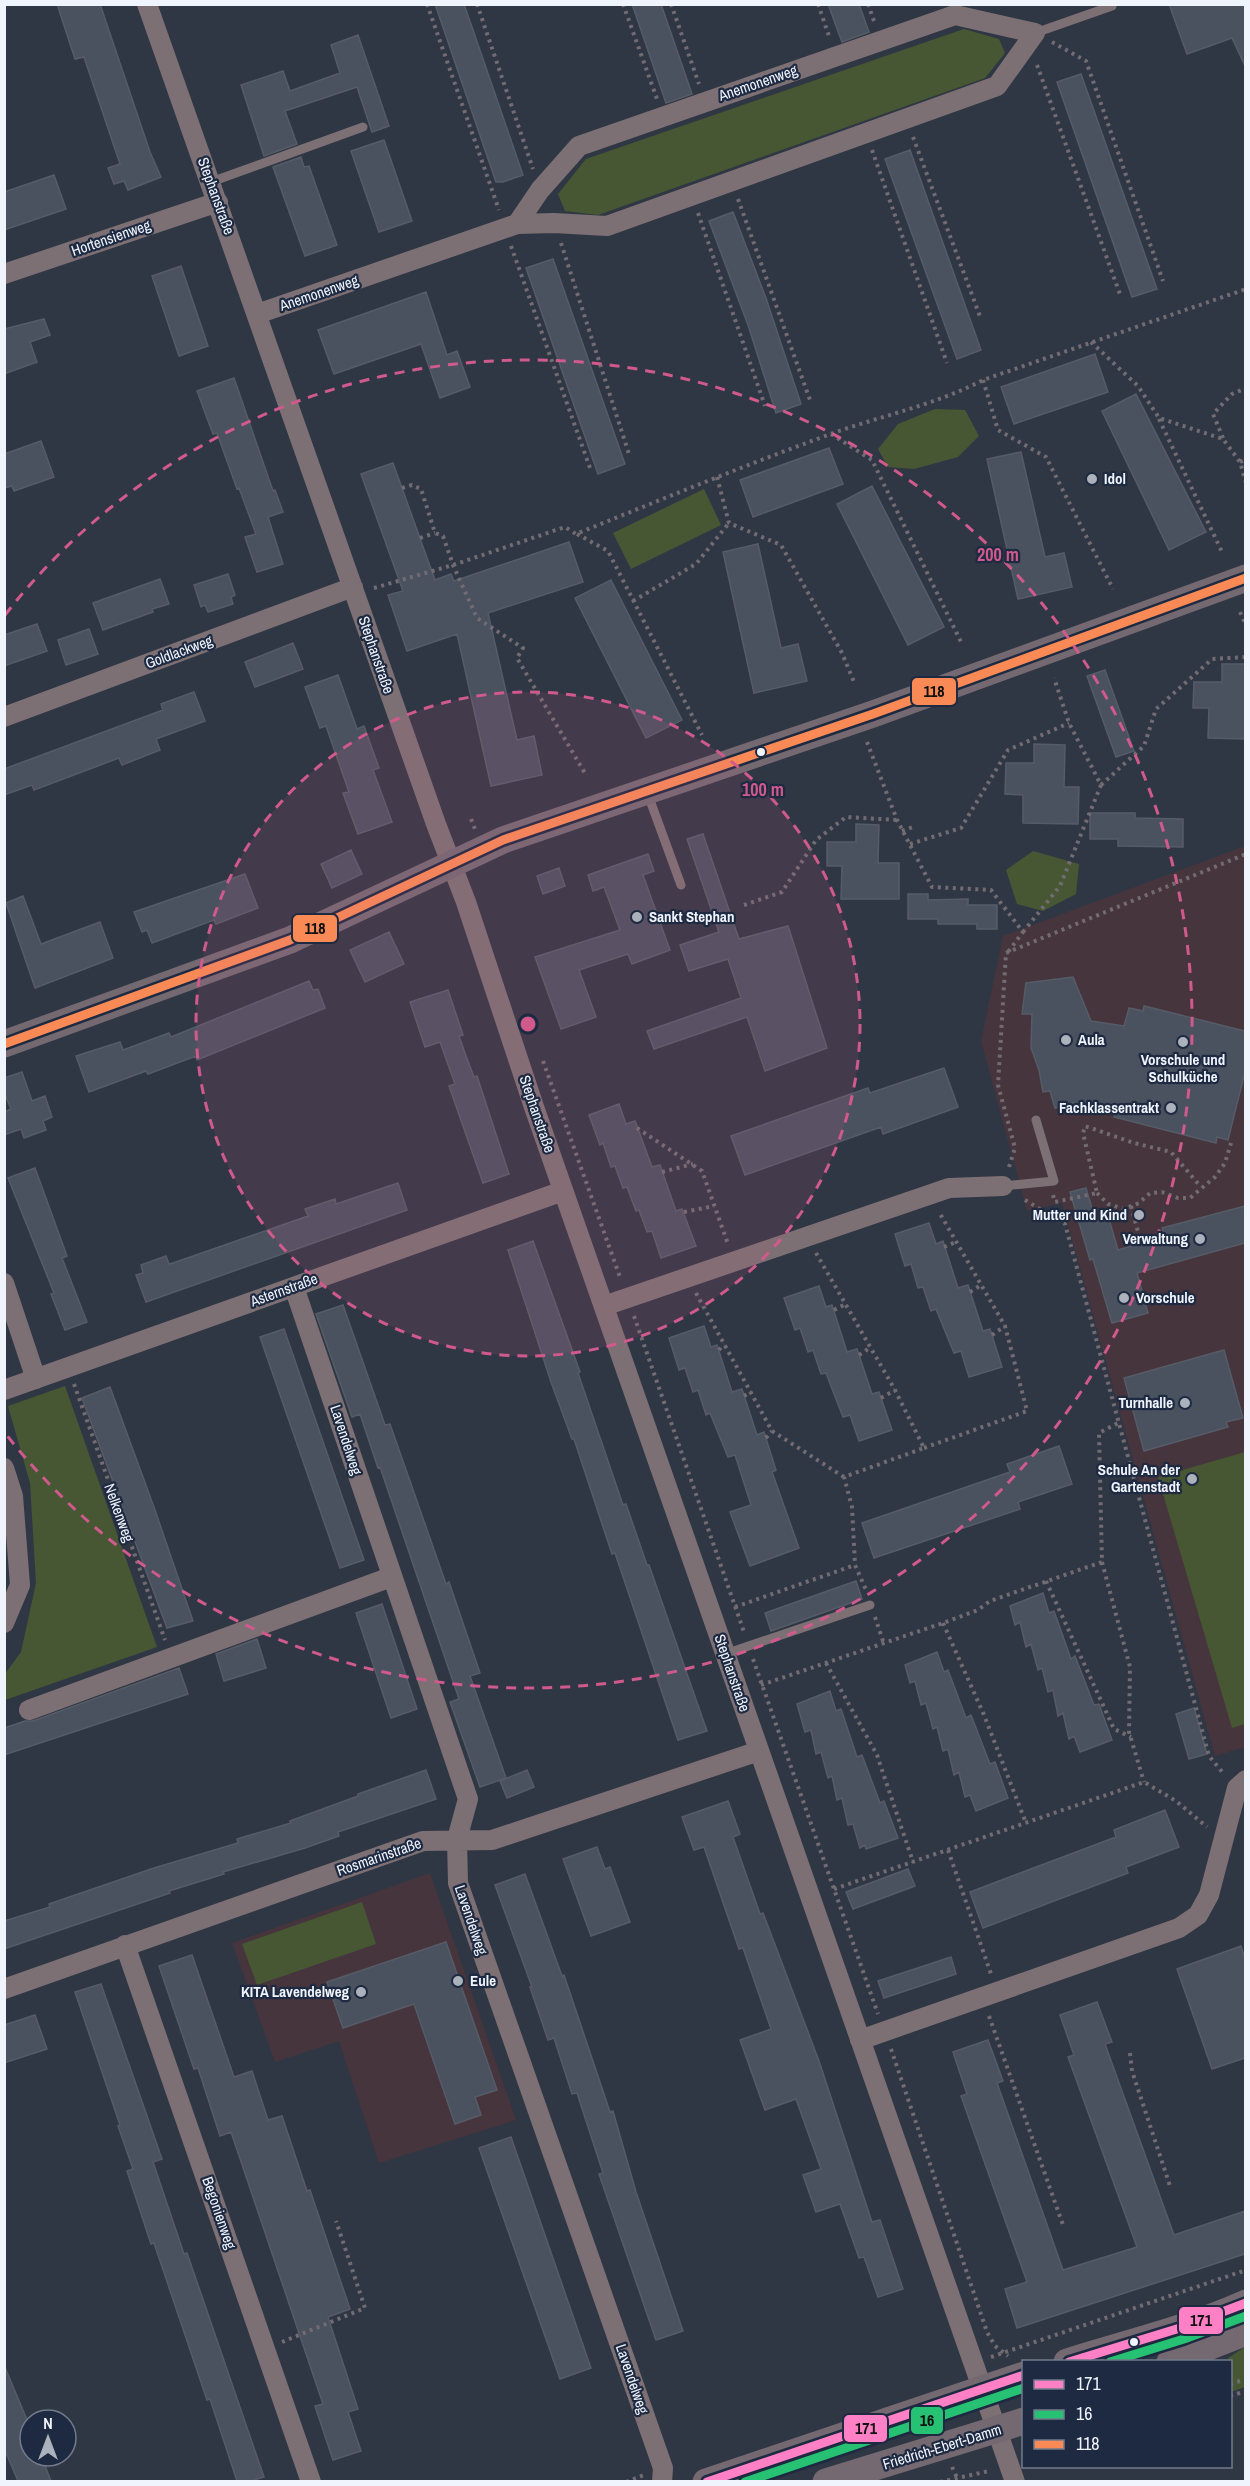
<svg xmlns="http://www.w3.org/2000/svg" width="1250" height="2486" font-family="'Archivo Narrow',sans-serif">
<rect width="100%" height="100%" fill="#303744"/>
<path fill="#46353d" d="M1245,846v901l-30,9 -153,-553 -35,8 -46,-170 22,-105z
M430,1873l86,247 -137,43 -40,-122 -64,21 -43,-119z"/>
<path fill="#475733" d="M964,29l35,10 6,14 -20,25 -387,137 -33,-4 -7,-17 28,-35z
M935,409l30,1 14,26 -21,21 -44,12 -26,-2 -10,-18 20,-25z
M704,489l17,36 -90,44 -18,-36z
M1033,851l46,13 -3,30 -33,17 -26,-7 -11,-34z
M65,1386l92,261 -152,53v-26l16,-22 15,-69 -6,-100 -22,-77z
M1245,1452v272l-13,4 -74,-251z
M362,1902l14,42 -119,41 -15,-41z
M1245,2347v40l-14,5 1,-23 -4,-11z"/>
<path fill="#4a515f" stroke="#565c67" stroke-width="1.5" d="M57,4h43l50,148 11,25 -33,13 -4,-9 -10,3 -6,-16 12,-4 -36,-107 -9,2z
M435,4h29l59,171 -20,7h-7z
M632,4h29l31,90 -26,9z
M828,4h31l10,28 -27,10z
M1169,4h76v62l-13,-28 -45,16z
M358,35l31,91 -17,6 -15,-45 -72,24 12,33 -33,12 -23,-71 42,-14 7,20 50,-18 -9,-28z
M1081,74l76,215 -25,8 -75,-215z
M384,140l28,81 -33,11 -28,-81z
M910,150l71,200 -24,9 -72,-200z
M301,157l3,10 5,-1 28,79 -32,11 -32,-89z
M54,175l12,34 -62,21v-38z
M733,212l33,86 35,106 -25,9 -28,-88 -39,-104z
M553,259l72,205 -27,10 -72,-206z
M181,266l27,80 -29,10 -27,-80z
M426,292l21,63 10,-4 13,36 -30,11 -19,-54 -87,30 -16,-44z
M44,319l6,16 -20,7 7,20 -33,12v-45z
M1095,354l13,38 -94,32 -13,-37z
M234,378l39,113 2,-1 8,22 -15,5 15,47 -26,8 -12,-35 11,-3 -17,-46 -2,1 -20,-56 -4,1 -16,-43z
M1136,394l70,138 -37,18 -67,-139z
M41,441l13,36 -40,14 -2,-5 -8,2v-34z
M829,448l14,36 -90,33 -13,-37z
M1021,452l24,105 19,-4 8,34 -54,12 -31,-140z
M393,463l42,117 16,-6 3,7 115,-39 14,40 -95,31 29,127 17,-4 8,39 -51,11 -34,-152 -50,17 -19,-56 15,-4 -42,-117z
M872,486l72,141 -36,18 -71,-141z
M758,544l23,104 17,-4 9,37 -53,12 -31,-141z
M228,574l7,21 -4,2 2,7 -25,8 -3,-7 -4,2 -7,-22z
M160,579l9,25 -17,5 1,3 -50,18 -10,-27z
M611,580l71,140 -36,18 -71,-140z
M37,624l10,27 -43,15v-31z
M89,629l9,25 -32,11 -8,-25z
M293,643l10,26 -48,18 -10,-25z
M1222,664h23v75l-37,-1 1,-30h-16l1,-26h28z
M1105,670l29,81 -18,6 -29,-81z
M338,675l19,54 7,-3 15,42 -6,2 19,52 -34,12 -15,-41 6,-1 -23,-66 -6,2 -15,-41z
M194,692l11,29 -49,18 4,11 -38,15 -3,-7 -85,32 -2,-5 -28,10v-26l159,-59 -2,-6z
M1034,744l31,1 -1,42h15l-1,37 -55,-1v-28l-18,-1 1,-31h28z
M1090,813h45v5l48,1v28l-65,-1v-7h-28z
M856,824l23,1 -1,38h21v36h-58l1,-33h-15v-24h29z
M703,834l36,105 49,-13 39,122 -62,23 -18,-54 -93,32 -7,-18 94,-33 -13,-39 -39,12 -9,-26 39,-13 -32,-93z
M351,850l11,24 -30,14 -11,-24z
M648,854l6,17 -11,4 27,75 -38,14 -4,-10 -49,16 17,47 -35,12 -26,-72 85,-27 -16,-43 -11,4 -5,-16z
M559,868l6,18 -22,8 -6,-18z
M245,874l13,34 -42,16 -2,-4 -62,23 -5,-13 -5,2 -8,-20z
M908,894h20v6l40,-1v6h29v24h-20v-5h-39v-5h-30z
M23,896l18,48 59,-22 13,36 -78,30 -29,-85z
M389,932l15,32 -39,18 -15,-32z
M1073,977l18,44 33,5 5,-18 14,3 1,-5 101,25v41l-17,68 -11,-3 -1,6 -102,-26 1,-7 -18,-4 -24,-3 -18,5 -5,-17 -7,1 -4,-22 -8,-22 1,-34h-10l4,-31z
M309,981l4,9 5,-1 7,19 -128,52 -1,-4 -48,18 -2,-3 -57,21 -13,-36 44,-14 3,8 46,-17 2,4z
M448,990l15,45 -4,1 7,20 8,21 3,-1 32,98 -26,9 -34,-97 6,-2 -15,-42 -15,5 -15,-45z
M944,1068l14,39 -75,27 -2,-7 -136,48 -14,-39 137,-48 2,5z
M22,1072l10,29 13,-5 7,21 -9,4 3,9 -22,8 -3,-9 -17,6v-23l7,-3 -7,-17v-14z
M619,1104l7,20 9,-3 17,46 8,-2 16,46 6,-2 14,37 -35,12 -9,-27 -5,1 -8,-22 -3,1 -9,-24 -4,1 -8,-22 -4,1 -8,-24 -3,2 -11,-30z
M35,1168l32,88 -5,2 25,64 -22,8 -14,-36 3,-1 -46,-115z
M398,1183l9,27 -261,92 -10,-27 7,-2 -2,-8 25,-9 3,8 4,-1 135,-47 -3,-7 30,-10 1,5z
M1086,1188l10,34 13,-3 9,31 47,-14 -3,-8 83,-22v37l-108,30 11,40 -36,10 -19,-64 -3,1 -20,-68z
M929,1223l7,21 7,-3 15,47 10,-3 15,46 7,-2 12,38 -33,10 -8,-26 -7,2 -18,-44 -5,2 -8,-24 -5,1 -7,-24 -6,2 -10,-32z
M533,1241l47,131 -2,1 45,132 3,-1 21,61h2l58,166 -29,9 -63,-187 -3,1 -38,-115h-2l-21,-57 -43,-132z
M819,1286l7,21 6,-2 15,47 10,-3 15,45 7,-2 13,38 -33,11 -9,-26 -7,2 -17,-44 -5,1 -8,-24 -5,2 -8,-24 -5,2 -11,-32z
M343,1305l42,120 5,-1 56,160 3,-2 31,91 -10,3 36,102 -26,9 -30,-85 9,-3 -79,-232 -2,1 -18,-54 -8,3 -36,-103z
M704,1326l7,21 6,-2 15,47 10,-3 15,46 7,-3 12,38 -4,2 27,76 -49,18 -20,-54 21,-7 -16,-50 -7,2 -18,-44 -4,2 -8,-25 -5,2 -8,-24 -6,2 -10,-32z
M284,1329l80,231 -24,8 -80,-231z
M1224,1350l19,68 -17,4 2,5 -84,24 -20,-73z
M110,1387l45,123 38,111 -26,7 -82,-222 -3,-8z
M1059,1446l13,38 -54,18 2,7 -146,49 -12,-35 148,-51 -3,-8z
M856,1581l6,18 -91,32 -6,-18z
M1043,1593l6,20 5,-2 17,48 4,-3 19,49 5,-1 13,36 -32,12 -6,-16 -5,3 -6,-26 -5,3 -5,-26 -5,2 -6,-24 -4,2 -7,-26 -5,3 -6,-25 -5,3 -5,-19z
M382,1604l35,105 -26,9 -35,-105z
M257,1639l9,29 -42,13 -8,-27z
M937,1652l7,20 4,-2 18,48 5,-3 19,49 5,-2 13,36 -32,13 -6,-16 -5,2 -6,-25 -5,3 -6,-26 -5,2 -6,-24 -4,2 -7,-26 -5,2 -6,-24 -5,2 -5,-18z
M179,1668l9,26 -184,61v-27l21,-7h8z
M830,1691l6,20 5,-2 16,48 5,-2 18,48 4,-2 14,37 -32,11 -1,-4 -5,3 -7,-24 -5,1 -6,-27 -5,2 -5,-24 -4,2 -7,-26 -5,2 -5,-24 -6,2 -8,-28z
M1194,1708l13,46 -18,5 -13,-45z
M426,1770l10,29 -98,33 1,4 -34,12 -82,24 1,2 -55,17 1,2 -166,56v-28l46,-14 -1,-3 105,-36 84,-25 -1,-4 54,-16 -1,-2 68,-25v-2z
M527,1770l7,17 -27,11 -7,-17z
M728,1801l12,33 -7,3 27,77 3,-1 56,148 53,161 8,-2 23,69 -25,8 -14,-40 -5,1 -19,-54 -24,8 -13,-37 18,-6 -25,-70 -31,11 -25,-70 31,-11 -28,-81 -4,1 -35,-102 -10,3 -12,-33z
M1165,1810l14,37 -53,20 2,6 -145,55 -13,-36 146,-55 -2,-7z
M597,1847l8,22 5,-2 20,55 -39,14 -28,-77z
M908,1869l7,17 -62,23 -7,-17z
M525,1874l37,102 2,-1 46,137 3,-1 23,81 47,139 -27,9 -57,-166 4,-1 -26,-80 -5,1 -18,-56 -6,2 -18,-53h2l-37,-102z
M446,1942l51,148 -22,7 6,18 -26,9 -41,-120 -71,24 -16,-46z
M1241,1946l4,13v99l-33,11 -35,-100z
M192,1955l42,122 18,-6 16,49 14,-4 25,75 3,-1 40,119 -22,8 30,92 -10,3 13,39 -28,9 -18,-54 8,-2 -92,-272 -11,4 -22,-68 -4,1 -35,-103z
M951,1957l5,17 -72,24 -6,-17z
M101,1984l61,175 -9,3 31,92 3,-1 77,224 -13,4h-14l-27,-82 -3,1 -53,-157 -3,1 -24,-73 6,-2 -15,-43 2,-1 -45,-133z
M1097,2002l15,40 -7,2 69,191 71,-24v43l-228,74 -12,-39 22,-7 -66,-186 6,-2 -14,-42 35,-12 15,41 -6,2 66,187 74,-23 -69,-190 6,-2 -14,-40z
M35,2015l12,34 -43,14v-38z
M511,2137l80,231 -31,11 -81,-231z
M4,2365l26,62v29h11l10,25h-33l-14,-33z"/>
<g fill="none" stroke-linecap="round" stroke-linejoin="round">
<path stroke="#726c72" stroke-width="4" stroke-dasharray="3 4.5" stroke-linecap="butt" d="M264,4v2
M427,4l72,206
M477,4l56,165
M623,4l34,95
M671,4l28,80
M818,4l12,35
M868,4l7,20
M1052,42l34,19 77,220
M1037,65l84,232
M913,137l68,182
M872,150l75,213
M738,199l72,201
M698,213l67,193
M561,243l68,211
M511,246l79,222
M1091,342l47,44 21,32 64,21 17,23 6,21
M983,380l15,50 48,27 67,132
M1159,419l63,133
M831,434l41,26 89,182
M1223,438l-10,-24 19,-20 14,-6
M1240,462l6,-3
M717,477l12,46 52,22 61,108 12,29
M402,488l10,-3 9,4 14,44 8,3 10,29 24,53 46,30 -6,10 69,117
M577,534l31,17 94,184
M420,538l15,-5
M374,588l79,-23 112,-38 11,7c84,-34 167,-68 252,-99 51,-19 105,-29 155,-55l263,-91
M633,601l63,-37 33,-41
M1240,612l6,13
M867,742l30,78 35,67 59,3 32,42 -15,20
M1101,785l43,-39 12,-37 56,-50 34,-2
M471,819l4,10
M902,831l14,-5
M910,844l51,-16 47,-78 61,-27
M744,905l38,-13 34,-52 30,-23 51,3
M1023,932l37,-46 41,-101 -32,-62 -15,-45
M543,1061l78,219
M637,1128l65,43 26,73
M1009,1167l6,-19 -17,-63 8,-132 240,-99
M662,1172l31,-8
M1097,1193l11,11 16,5 15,-6 11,-10 12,-1 16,6h12l25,-21 10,-14 6,-20
M1053,1195l2,7 42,-9 -14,-60 2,-7 49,17 37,9 30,35
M1025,1200l40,24 144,532 14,17
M1131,1206l9,33
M684,1212l30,-6
M944,1247l12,-5
M816,1253l79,137 29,58 -80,29 8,30 3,58 12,27
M970,1292l11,-7
M696,1293l76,138 72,46
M834,1310l12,-6
M634,1316l110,316
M992,1335l13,-9
M719,1350l5,-6
M859,1355l12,-8
M74,1384l91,256
M744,1396l7,-4
M881,1398l14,-8
M766,1438l6,-7
M924,1448l103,-37 -22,-85 -66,-114
M1102,1562l28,105 -1,65 15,50
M1046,1581l68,148 17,8
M735,1607l120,-42
M875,1617l9,27
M943,1623l41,92 42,108
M753,1659l125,355
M826,1663l51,92 36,107
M761,1685l182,-62 35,-13 12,-9 112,-39 -3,-129 21,-11
M948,1850l43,124
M834,1889l310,-107 32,19 31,26
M989,2016l74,209
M891,2049l96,283 8,14 13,10
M1130,2053l2,18 38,115
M282,2342l83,-34 -29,-87
M991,2357l255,-87
M1230,2384l16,-5
M1230,2396l16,-5
M952,2467l7,15
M1128,2481v1
M626,2482l18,-7
M940,2482l49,-11"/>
<path stroke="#7c7074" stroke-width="9" d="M1035,33l77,-27
M211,182l152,-55
M647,792l34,93
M1003,1186l51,-5 -18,-61
M725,1654l145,-49"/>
<path stroke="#7c7074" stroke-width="20" d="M147,4l289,820 30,78 68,205 481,1375
M4,274l214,-72
M257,314l260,-90 37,-1 53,3 390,-140 38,-53 -80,-18 -376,131 -39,44 -23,34
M4,717l349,-130
M4,1283l32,96
M294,1287l174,512 -11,40 1,44 205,585 -1,14
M604,1306l345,-118 54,-2
M4,1390l559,-199
M4,1468l9,28 7,89 -16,38
M29,1710l362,-133
M125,1945l186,537
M4,1989l419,-148 69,-1 267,-89
M860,2040l319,-112 19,-13 11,-20 28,-107 9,-8"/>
<path stroke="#746971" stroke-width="27" d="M4,1044l286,-104 213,-100 370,-126 373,-136
M1067,2362c60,-19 121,-33 179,-59
M1170,2362l76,-30
M706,2482l318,-107
M826,2482l198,-61"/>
<g stroke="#1e2a41" stroke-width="14">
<path id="bus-1" d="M1069,2362l111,-34 66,-25
M707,2482l317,-107"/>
</g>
<g stroke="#1e2a41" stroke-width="14">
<path id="bus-2" d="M1110,2362l74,-23 62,-23
M745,2482l279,-94"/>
</g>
<g stroke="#1e2a41" stroke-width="14">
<path id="bus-3" d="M4,1044l286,-104 213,-100 370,-126 373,-136"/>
</g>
<use href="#bus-1" stroke="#ff80c5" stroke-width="9"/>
<use href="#bus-2" stroke="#26c172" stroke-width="9"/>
<use href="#bus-3" stroke="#f98a56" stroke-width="9"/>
</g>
<circle cx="528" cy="1024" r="332" fill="#d05a8c" fill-opacity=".12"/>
<g fill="none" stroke="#d05a8c" stroke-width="3" stroke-dasharray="10 8">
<circle cx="528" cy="1024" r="332"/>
<path d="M5 615A664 664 0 1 1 5 1433"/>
</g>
<g fill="#acb2bc" stroke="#1e2a41" stroke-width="2">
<circle cx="1092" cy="479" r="6"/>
<circle cx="637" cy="917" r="6"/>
<circle cx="1066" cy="1040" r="6"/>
<circle cx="1183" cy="1042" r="6"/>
<circle cx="1171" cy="1108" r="6"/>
<circle cx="1139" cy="1215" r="6"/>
<circle cx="1200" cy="1239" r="6"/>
<circle cx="1124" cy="1298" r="6"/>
<circle cx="1185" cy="1403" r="6"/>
<circle cx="1192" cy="1479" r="6"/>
<circle cx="458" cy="1981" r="6"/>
<circle cx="361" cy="1992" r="6"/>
</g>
<g fill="#eff4fd" stroke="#1e2a41" stroke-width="2">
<circle cx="761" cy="752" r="5"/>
<circle cx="1134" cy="2342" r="5"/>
</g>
<g text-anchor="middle" stroke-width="4.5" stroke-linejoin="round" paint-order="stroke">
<g font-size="15" fill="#eff4fd" stroke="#1e2a41">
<text transform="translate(758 83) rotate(-19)" y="5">Anemonenweg</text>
<text transform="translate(216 196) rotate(70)" y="5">Stephanstraße</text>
<text transform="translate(111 238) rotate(-19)" y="5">Hortensienweg</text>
<text transform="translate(319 293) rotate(-19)" y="5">Anemonenweg</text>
<text transform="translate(179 652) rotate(-20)" y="5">Goldlackweg</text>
<text transform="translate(376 655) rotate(71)" y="5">Stephanstraße</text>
<text transform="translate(537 1114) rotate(71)" y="5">Stephanstraße</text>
<text transform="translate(284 1290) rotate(-20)" y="5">Asternstraße</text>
<text transform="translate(346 1440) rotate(72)" y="5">Lavendelweg</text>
<text transform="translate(119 1513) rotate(70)" y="5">Nelkenweg</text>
<text transform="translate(732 1673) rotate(71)" y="5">Stephanstraße</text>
<text transform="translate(379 1857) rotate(-19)" y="5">Rosmarinstraße</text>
<text transform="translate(471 1920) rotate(71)" y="5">Lavendelweg</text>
<text transform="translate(219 2213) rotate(71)" y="5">Begonienweg</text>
<text transform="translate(632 2379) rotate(71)" y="5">Lavendelweg</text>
<text transform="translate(942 2447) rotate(-17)" y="5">Friedrich-Ebert-Damm</text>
</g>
<g font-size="15" font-weight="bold" fill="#eff4fd" stroke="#1e2a41" text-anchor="end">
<text x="1104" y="484" text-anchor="start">Idol</text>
<text x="649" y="922" text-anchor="start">Sankt Stephan</text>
<text x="1078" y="1045" text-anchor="start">Aula</text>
<text x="1183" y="1065" text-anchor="middle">Vorschule und<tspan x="1183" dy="17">Schulküche</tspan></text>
<text x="1159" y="1113">Fachklassentrakt</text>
<text x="1127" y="1220">Mutter und Kind</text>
<text x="1188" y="1244">Verwaltung</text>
<text x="1136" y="1303" text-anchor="start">Vorschule</text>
<text x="1173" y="1408">Turnhalle</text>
<text x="1180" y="1475">Schule An der<tspan x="1180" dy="17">Gartenstadt</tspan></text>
<text x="470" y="1986" text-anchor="start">Eule</text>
<text x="349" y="1997">KITA Lavendelweg</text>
</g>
</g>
<circle cx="528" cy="1024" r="9" fill="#d05a8c" stroke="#1e2a41" stroke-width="3"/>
<g font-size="18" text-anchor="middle" font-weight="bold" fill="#d05a8c" stroke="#1e2a41" stroke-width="4.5" stroke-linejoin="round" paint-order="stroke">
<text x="998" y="561">200 m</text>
<text x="763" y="796">100 m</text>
</g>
<g stroke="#1e2a41" stroke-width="2">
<rect x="911" y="677" width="46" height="29" rx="6" fill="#f98a56"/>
<rect x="292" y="914" width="46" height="29" rx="6" fill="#f98a56"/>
<rect x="1178" y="2306" width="46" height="29" rx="6" fill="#ff80c5"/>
<rect x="910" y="2406" width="34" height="29" rx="6" fill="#26c172"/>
<rect x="843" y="2414" width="45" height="29" rx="6" fill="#ff80c5"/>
</g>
<g font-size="16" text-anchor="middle" font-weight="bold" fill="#111">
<text x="934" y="697">118</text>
<text x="315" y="934">118</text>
<text x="1201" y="2326">171</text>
<text x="927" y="2426">16</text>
<text x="866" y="2434">171</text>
</g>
<rect width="1250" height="2486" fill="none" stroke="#eff4fd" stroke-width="12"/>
<rect x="1022" y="2360" width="210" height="108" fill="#1e2a41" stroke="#727b8c" stroke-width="1.5"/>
<rect x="1034" y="2380" width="30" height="9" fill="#ff80c5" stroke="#727b8c" stroke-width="1.5"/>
<text x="1076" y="2390" font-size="18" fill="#eff4fd">171</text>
<rect x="1034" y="2410" width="30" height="9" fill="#26c172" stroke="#727b8c" stroke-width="1.5"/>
<text x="1076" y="2420" font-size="18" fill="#eff4fd">16</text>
<rect x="1034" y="2440" width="30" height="9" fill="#f98a56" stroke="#727b8c" stroke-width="1.5"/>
<text x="1076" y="2450" font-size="18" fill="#eff4fd">118</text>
<g transform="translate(48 2438)"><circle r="28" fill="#1e2a41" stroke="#727b8c" stroke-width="1.5"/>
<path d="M0-4.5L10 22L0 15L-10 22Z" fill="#acb2bc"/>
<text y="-9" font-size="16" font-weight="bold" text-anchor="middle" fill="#eff4fd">N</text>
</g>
</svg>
